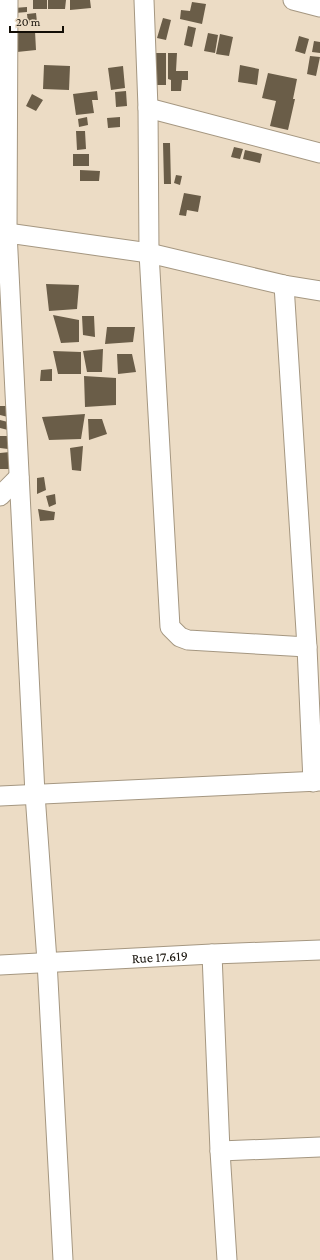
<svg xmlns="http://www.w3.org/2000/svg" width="320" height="1260" font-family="'Crimson Pro',serif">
<rect width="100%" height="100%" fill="#ecdcc5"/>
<path fill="#6a5d48" d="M33,0h14v9h-14z
M48,0h18l-1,9h-17z
M70,0h20l1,8 -21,2z
M192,2l14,2 -4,20 -22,-5 1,-9 9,1z
M27,7v5l-12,1 -1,-5z
M36,13l1,9 -9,1 -1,-9z
M163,18l8,2 -5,20 -9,-2z
M188,26l8,2 -4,19 -8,-2z
M35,31l1,19 -19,2 -1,-19z
M208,33l10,2 -3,18 -11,-2z
M220,34l13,3 -4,19 -13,-2z
M299,36l10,3 -4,15 -10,-3z
M314,41l6,1v11l-8,-1z
M156,53h10v32h-10z
M168,53h9l-1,18h12v9h-6l-1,11h-10v-11l-3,-1z
M310,56l10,1 -4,19 -9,-2z
M44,65l26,1 -1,24 -26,-1z
M240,65l19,4 -2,16 -19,-3z
M123,66l2,22 -14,2 -3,-22z
M268,73l29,6 -4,20h2l-7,31 -18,-4 6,-25 -14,-3z
M97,91l1,9h-6l2,13 -18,2 -3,-21z
M126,91l1,15 -11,1 -1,-15z
M32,94l11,6 -7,11 -10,-5z
M87,117l1,8 -9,2 -1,-8z
M120,117v10l-12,1 -1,-10z
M76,131h9l1,18 -9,1z
M163,143h7l1,41h-7z
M234,147l9,2 -3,10 -9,-2z
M245,150l17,4 -2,9 -17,-4z
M73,154h16v12h-16z
M80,170l20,1 -1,10h-19z
M176,175l6,1 -2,9 -6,-2z
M184,193l17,3 -3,16 -11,-2 -1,6 -7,-1z
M46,284l33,1 -2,24 -28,2z
M53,315l26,5v22l-18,1z
M82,316h12l1,21 -12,-2z
M107,327h28l-2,15 -28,2z
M103,349l-1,23h-15l-4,-21z
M53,351l28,1v22h-23z
M117,354h15l4,18 -18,2z
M52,369v12h-12l1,-11z
M84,376l32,2v27l-31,2z
M0,406h9l-1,11 -8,-2z
M85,414l-4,25 -32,1 -7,-23z
M88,419h14l5,15 -18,6z
M0,420l8,2v8l-8,-2z
M0,436h7l1,13 -8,-1z
M83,446l-2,25 -9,-1 -2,-22z
M10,452v17h-10v-16z
M44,477l2,13 -9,4v-16z
M55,494l1,10 -7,3 -3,-11z
M38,509l17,3 -1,8 -14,1z"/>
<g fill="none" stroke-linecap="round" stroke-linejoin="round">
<g stroke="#a59781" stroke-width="21">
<g id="minor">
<path d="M8,0l-1,232 28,562 12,167 16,299"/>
<path d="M144,0l4,108 1,145 21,374 10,10 8,3 119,7"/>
<path d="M293,0l27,7"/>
<path d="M148,108l172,45"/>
<path d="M0,232l149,21 135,32 36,6"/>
<path d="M284,285l23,362 6,135"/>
<path d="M0,496l19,-19"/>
<path d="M0,796l320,-15"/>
<path d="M212,954l8,197 7,109"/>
<path id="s1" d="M0,965l212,-11 108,-4"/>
<path d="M220,1151l100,-4"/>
</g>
</g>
<use href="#minor" stroke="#fff" stroke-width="19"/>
</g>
<g text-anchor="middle" stroke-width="4" stroke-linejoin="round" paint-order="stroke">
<g font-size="14" fill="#130e06" stroke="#ecdcc5">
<text dy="5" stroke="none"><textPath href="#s1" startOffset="160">Rue 17.619</textPath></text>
</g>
</g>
<path d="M10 26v6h53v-6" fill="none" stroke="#130e06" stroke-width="2"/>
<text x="16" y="26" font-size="12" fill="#130e06" stroke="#ecdcc5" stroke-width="3" paint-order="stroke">20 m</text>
</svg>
